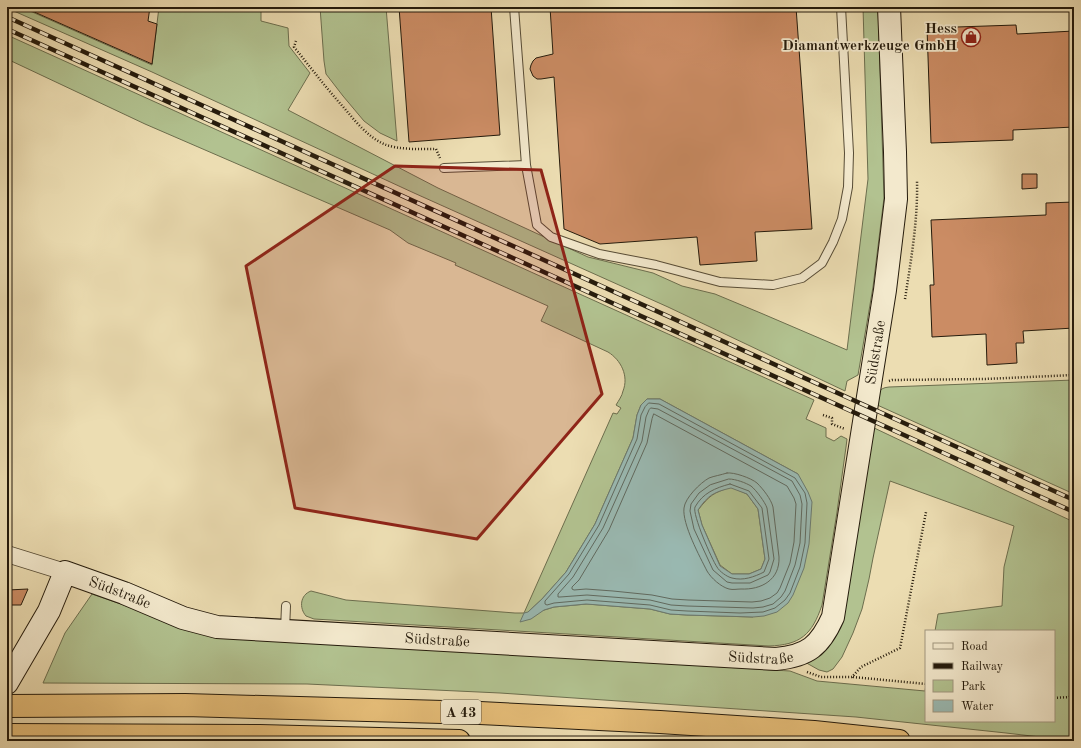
<svg xmlns="http://www.w3.org/2000/svg" width="1081" height="748" font-family="'Old Standard TT',serif">
<rect width="100%" height="100%" fill="#ecddb2"/>
<filter id="stains"><feTurbulence type="fractalNoise" baseFrequency=".005" numOctaves="4"/><feColorMatrix values="0 0 0 0 .2 0 0 0 0 .09 0 0 0 0 .02 0 0 0 .5 -.17"/></filter>
<radialGradient id="worn" r=".72"><stop offset=".6" stop-color="#630" stop-opacity="0"/><stop offset="1" stop-color="#630" stop-opacity=".3"/></radialGradient>
<path fill="#b2c290" stroke="#6c6e4e" fill-rule="evenodd" d="M7,7h14l131,58 7,-58h102v14l27,7 1,18 21,27 -22,37 150,78 139,64 11,5 65,16 29,13 33,8 48,20 84,36 21,-171 -5,-172h15l6,191 -11,89 -15,88 -11,6 -2,10 -177,-84 -254,-114 -262,-121 -145,-64z
M320,7h66l11,134 -17,-8 -16,-12 -21,-25 -17,-22 -2,-13z
M7,35l807,365 -8,19 20,9v9l8,4 7,-5 6,3 -1,8 -9,65 -15,93c-10,30 -22,40 -53,41l-455,-27 -8,-3c-7,-8 -6,-21 5,-25l35,9 169,13h9l89,-200 4,1 4,-6 -5,-3c3,-5 6,-9 7,-14 6,-15 -2,-31 -15,-39l-67,-31 7,-15 -93,-41 1,-2 -48,-20 -18,-13 -245,-106 -138,-65zM647,399h13l138,75 -45,143 -66,-2 -17,-1 -20,-5 -63,-5 -33,3 -13,4 -13,1 14,-13 24,-27 29,-48 38,-86 4,-23 4,-10z
M1074,380v114l-199,-90c3,-9 2,-16 14,-17z
M870,426l137,65 67,31v219l-68,-8 -150,-16 -356,-24 -193,-9 -264,-1 22,-50 27,-39 95,33 53,11 550,33 27,10 108,10 1,-7v37h128v-90h-119l3,-17 64,-8 2,-39 10,-41 -124,-45 -17,77 -4,21 -7,30 -9,24 -11,24 -9,12 -6,3 -8,-2 -16,-9 9,-4z
M731,487l16,7 11,15 7,50 -4,10 -12,5h-17l-12,-9 -18,-40 -4,-15c12,-15 15,-17 33,-23z"/>
<path fill="#9abab3" stroke="#6b7a70" fill-rule="evenodd" d="M647,399h13l138,75 10,18 4,10 -3,42 -5,24 -11,27 -5,8 -11,9 -13,4 -11,1 -66,-2 -17,-1 -20,-5 -64,-5 -32,3 -10,3 -13,9 -11,3 4,-9 4,-1 14,-13 24,-27 29,-48 38,-86 4,-23 4,-10zM731,488l16,6 11,15 7,50 -4,10 -12,5h-17l-12,-8 -18,-41 -4,-15c10,-15 16,-18 33,-22z"/>
<g fill="none" stroke-linecap="round" stroke-linejoin="round">
<path stroke="#606a60" stroke-width="1" d="M649,403l10,1 136,74 10,15 2,10 -2,40 -5,24 -10,26 -5,7 -10,8 -12,4 -23,1 -53,-2 -16,-1 -21,-5 -63,-5 -33,3 -7,2 -2,-1v-3l24,-27 30,-49 38,-86 4,-24 4,-8z
M651,408l7,1 134,72 8,14 2,9 -2,39 -5,22 -10,26 -4,6 -8,7 -10,3 -10,1 -66,-2 -16,-1 -21,-5 -63,-5 -27,2h-2v-3l15,-17 30,-49 39,-87 4,-24 3,-7z
M654,414l133,72 7,12 2,6 -2,38 -4,21 -10,25 -3,5 -7,5 -9,3 -9,1 -64,-2 -16,-1 -20,-4 -39,-4 -27,-2 -12,1 -2,-1v-2l7,-7 30,-50 38,-87 5,-24z
M727,473c7,-1 24,5 30,10 6,6 14,16 16,24l6,50c1,23 -18,33 -38,32 -4,0 -8,1 -12,0 -8,-2 -18,-11 -22,-18 -7,-14 -25,-47 -23,-63 1,-10 16,-25 25,-30 5,-2 12,-3 18,-5z
M729,479c7,0 17,4 22,7 5,4 14,16 16,22l7,51 -4,13 -2,3 -18,8h-18l-5,-1 -14,-12 -19,-41 -4,-18 1,-7 8,-11 11,-8z
M730,484l19,7 13,17 7,51 -5,13c-10,5 -21,9 -32,6 -5,-1 -13,-7 -15,-11 -5,-7 -25,-53 -22,-60 8,-14 20,-19 35,-23z"/>
</g>
<path fill="#cb8c64" stroke="#251b0c" d="M23,7h127l-2,14 9,3 -5,40z
M399,7h92l9,128 -91,7z
M550,7h246l16,222 -57,3 2,29 -57,4 -3,-28 -97,7 -36,-15 -10,-152 -13,2h-4l-4,-3 -3,-7 1,-4 2,-4 3,-3 17,-4z
M1016,25l1,9 57,-3v96l-61,3v10l-82,3 -4,-115z
M1022,174h15v14l-15,1z
M1074,202v126l-51,3 1,12h-8l1,20 -30,2 -1,-31 -54,3 -2,-52h4l-3,-65 115,-5v-12z
M28,589l-7,16h-13v-15z"/>
<g fill="none" stroke-linecap="round" stroke-linejoin="round">
<g stroke="#574c36" stroke-width="10">
<path id="lane" d="M514,7l12,158 11,60 14,12 48,17 57,11 64,17 53,3 29,-7 20,-15 11,-21 9,-23 6,-32 1,-34 -8,-146
M444,168l82,-3
M285,630l1,-24"/>
</g>
<g stroke="#574c36" stroke-width="18">
<path id="street" d="M7,554l58,18"/>
</g>
<g stroke="#251b0c" stroke-width="24">
<g id="secondary">
<path id="s1" d="M7,683l42,-72 16,-39 59,21 59,25 34,9 17,1 542,31c32,-3 44,-13 57,-42l52,-327 11,-91 -1,-47 -6,-145"/>
</g>
</g>
<g stroke="#251b0c" stroke-width="24">
<path id="highway" d="M7,706l178,-1 295,8 180,9 154,10 85,9
M7,735l253,1 199,5"/>
</g>
<path stroke="#251b0c" stroke-width="2.5" stroke-dasharray="1 2" stroke-linecap="butt" d="M296,41l-2,6c17,21 33,42 51,62 11,13 23,28 39,35 14,6 36,5 52,5l4,9
M905,299c6,-39 13,-79 12,-118
M889,381l3,-1 93,-1 89,-4
M823,415l9,3v6l13,5
M807,672l14,5h31l9,-10 39,-19 26,-136
M853,677l73,7
M1054,698l15,-1 5,-3"/>
<use href="#lane" stroke="#f3e9cd" stroke-width="8"/>
<use href="#street" stroke="#f3e9cd" stroke-width="16"/>
<use href="#secondary" stroke="#f3e9cd" stroke-width="22"/>
<use href="#highway" stroke="#e6be79" stroke-width="22"/>
<g stroke="#251b0c" stroke-width="4.5">
<path id="rail" d="M7,17l1067,483
M7,29l1067,483"/>
</g>
<use href="#rail" stroke="#f3e9cd" stroke-width="3" stroke-dasharray="9" stroke-linecap="butt"/>
</g>
<path fill="#8f2418" fill-opacity="0.2" stroke="#8f2418" stroke-width="3" stroke-linejoin="round" d="M395,166l146,4 61,224 -125,145 -182,-31 -49,-242z"/>
<defs>
<g id="shop-ring" transform="scale(1)"><circle r="9.5" fill="#f3e9cd" stroke="#8f2418" stroke-width="1.5"/><path d="M-5-2.5h2.3a2.7 3.5 0 0 1 5.4 0H5L5.5 6h-11ZM-1.5-2.5h3a1.5 2.3 0 0 0-3 0Z" fill="#8f2418"/></g>
</defs>
<g fill-rule="evenodd">
<use href="#shop-ring" x="971" y="37"/>
</g>
<g text-anchor="middle" stroke-width="3.5" stroke-linejoin="round" paint-order="stroke">
<rect fill="#f3e9cd" stroke="#635946" stroke-width="1" x="441" y="700" width="40" height="24" rx="3"/>
<g font-size="14" font-weight="bold" fill="#251b0c">
<text x="461" y="717">A 43</text>
</g>
<g font-size="15" font-weight="bold" fill="#251b0c" stroke="#f3e9cd" text-anchor="end">
<text x="957" y="33">Hess<tspan x="957" dy="17">Diamantwerkzeuge GmbH</tspan></text>
</g>
<g font-size="15" fill="#251b0c" stroke="#f3e9cd">
<text dy="5" stroke="none"><textPath href="#s1" startOffset="1191">Südstraße</textPath></text>
<text dy="5" stroke="none"><textPath href="#s1" startOffset="184">Südstraße</textPath></text>
<text dy="5" stroke="none"><textPath href="#s1" startOffset="508">Südstraße</textPath></text>
<text dy="5" stroke="none"><textPath href="#s1" startOffset="832">Südstraße</textPath></text>
</g>
</g>
<rect width="1081" height="748" fill="none" stroke="#ecddb2" stroke-width="24"/>
<rect x="8" y="8" width="1065" height="732" fill="none" stroke="#251b0c" stroke-width="2"/>
<rect x="12" y="12" width="1057" height="724" fill="none" stroke="#251b0c"/>
<rect x="925" y="630" width="130" height="92" fill="#f3e9cd" stroke="#a19780"/>
<rect x="933" y="643" width="20" height="6" fill="#f3e9cd" stroke="#a19780"/>
<text x="961" y="650" font-size="12" fill="#251b0c">Road</text>
<rect x="933" y="663" width="20" height="6" fill="#251b0c" stroke="#a19780"/>
<text x="961" y="670" font-size="12" fill="#251b0c">Railway</text>
<rect x="933" y="680" width="20" height="12" fill="#b2c290" stroke="#a19780"/>
<text x="961" y="690" font-size="12" fill="#251b0c">Park</text>
<rect x="933" y="700" width="20" height="12" fill="#9abab3" stroke="#a19780"/>
<text x="961" y="710" font-size="12" fill="#251b0c">Water</text>
<rect width="100%" height="100%" filter="url(#stains)"/>
<rect width="100%" height="100%" fill="url(#worn)"/>
</svg>
